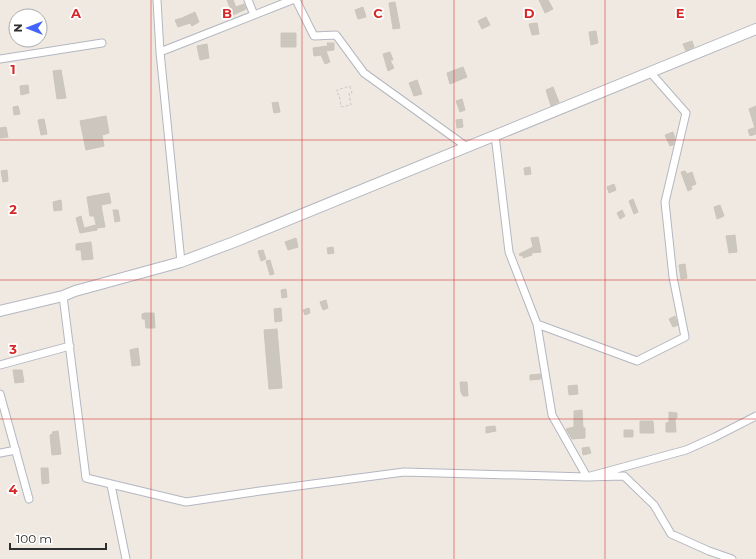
<svg xmlns="http://www.w3.org/2000/svg" width="756" height="559" font-family="Montserrat,sans-serif">
<rect width="100%" height="100%" fill="#efe9e1"/>
<path fill="#cbc7bf" stroke="#cbc5ba" d="M227,0h6l3,7 8,-3 2,5 -13,6z
M539,0h9l5,9 -8,4z
M395,2l5,26 -7,1 -4,-26z
M363,7l3,10 -8,2 -3,-9z
M195,12l4,10 -7,4 -2,-3 -12,4 -3,-7 7,-2z
M486,17l4,8 -8,4 -4,-8z
M537,23l2,11 -7,1 -3,-11z
M596,31l2,12 -7,2 -2,-13z
M281,33h15v14h-15z
M692,41l2,6 -8,4 -3,-7z
M327,43h7v7l-8,1 4,11 -5,2 -4,-9 -7,1 -1,-8 15,-2z
M207,44l2,14 -9,2 -3,-14z
M390,52l3,8h-3l4,8 -6,3 -5,-17z
M463,67l4,10 -17,7 -3,-11z
M61,70l5,28 -9,1 -4,-28z
M417,80l5,14 -8,2 -5,-13z
M28,85l1,8 -8,2 -1,-9z
M553,87l6,15 -8,4 -5,-16z
M462,99l3,11 -5,2 -4,-11z
M278,102l2,10 -6,1 -2,-10z
M18,106l2,8 -6,1 -1,-8z
M756,106v21l-1,1 -6,-19z
M106,116l3,17 -7,2 2,11 -18,4 -6,-29z
M44,119l3,15 -6,1 -3,-15z
M462,119l1,8 -6,1 -1,-8z
M6,127l2,10 -8,1v-10z
M756,127v7l-6,2 -2,-6z
M673,132l2,6 -2,7 -3,1 -5,-11z
M530,167l1,7 -6,1 -1,-7z
M7,170l1,11 -5,1 -2,-11z
M685,171l2,3 5,-2 4,12 -5,2 1,3 -4,2 -7,-19z
M614,184l2,6 -7,3 -2,-6z
M109,193l2,10 -10,2 4,22 -8,1 -3,-12h-4l-3,-19z
M633,199l5,13 -4,2 -5,-13z
M61,200l1,10 -8,1 -1,-9z
M720,205l4,11 -7,3 -3,-12z
M113,210h5l2,11 -5,1z
M622,210l3,6 -5,3 -3,-6z
M81,216l3,12 12,-3 1,5 -17,3 -4,-15z
M735,235l2,17 -8,1 -3,-17z
M538,237l3,15 -10,1 1,2 -9,3v-3l-3,1 -1,-2 14,-7 -2,-9z
M296,238l2,9 -10,3 -3,-8z
M91,242l2,17 -11,1 -1,-10h-5v-6z
M333,247l1,6 -6,1 -1,-6z
M263,250l3,9 -5,2 -3,-10z
M270,260l4,14 -4,1 -4,-14z
M685,264l2,14 -6,1 -2,-14z
M286,289l1,8 -5,1 -1,-8z
M326,300l2,8 -5,2 -3,-8z
M281,308l1,13 -7,1 -1,-13z
M309,308l1,5 -5,2 -2,-5z
M145,313h9l1,15h-9l-1,-9h-3v-5z
M675,316l3,9 -5,2 -4,-8z
M277,329l5,59 -13,1 -5,-59z
M138,348l2,17 -8,1 -2,-16z
M13,370h9l2,12 -9,1z
M540,374l1,5 -11,1v-5z
M460,382h7l1,14h-5l-2,-4z
M577,385l1,9 -9,1 -1,-9z
M582,410l1,18h2v10l-13,1 -6,-10 8,-2v-16z
M669,412l8,1v5h-2l1,14h-10v-9l3,-1z
M640,421h13l1,12h-14z
M495,426l1,5 -10,2v-6z
M624,430h9v7h-9z
M58,431l3,23 -9,1 -2,-20 3,-1 -1,-2z
M589,447l2,6 -8,2 -1,-7z
M41,468h7l1,15 -7,1z"/>
<g fill="none" stroke-linecap="round" stroke-linejoin="round">
<g stroke="#b4b7c1" stroke-width="9">
<path id="street" d="M157,0l3,52 21,210
M248,0l6,15
M296,0l18,36 22,-1 28,38 103,74
M160,52l132,-52
M0,59l102,-16
M495,135l14,117 28,72 100,37 48,-24 -12,-60 -8,-75 21,-89 -36,-41
M63,296l23,182 100,24 74,-11 144,-19 183,5 37,-1 30,29 17,29 38,17 23,8
M537,324l15,91 35,62 99,-27 29,-13 41,-21
M0,365l70,-19
M0,394l29,105
M0,453l16,-3
M111,485l15,74"/>
</g>
<g stroke="#b4b7c1" stroke-width="12">
<path id="secondary" d="M0,311l63,-15 12,-5 106,-29 53,-20 522,-213"/>
</g>
<path stroke="#c9c9c9" stroke-width="1" stroke-dasharray="3 2" stroke-linecap="butt" d="M350,86l2,7h-3l2,12 -10,2 -2,-13h-2v-4z"/>
<use href="#street" stroke="#fff" stroke-width="7"/>
<use href="#secondary" stroke="#fff" stroke-width="10"/>
</g>
<path fill="none" stroke="#d62828" stroke-width="1" stroke-opacity="0.55" d="M151,0v559M302,0v559M454,0v559M605,0v559M0,140h756M0,280h756M0,419h756"/>
<g font-size="13" text-anchor="middle" font-weight="bold" fill="#d62828" stroke="#fff" stroke-width="3.5" stroke-linejoin="round" paint-order="stroke">
<text x="76" y="18">A</text>
<text x="227" y="18">B</text>
<text x="378" y="18">C</text>
<text x="529" y="18">D</text>
<text x="680" y="18">E</text>
<text x="13" y="74">1</text>
<text x="13" y="214">2</text>
<text x="13" y="354">3</text>
<text x="13" y="494">4</text>
</g>
<g transform="translate(28 28) rotate(270)"><circle r="19" fill="#ffffff" stroke="#ababab"/>
<path d="M0-3L7 15L0 10L-7 15Z" fill="#4264fb"/>
<text y="-6" font-size="11" font-weight="bold" text-anchor="middle" fill="#2e2e2e">N</text>
</g>
<path d="M10 543v6h96v-6" fill="none" stroke="#2e2e2e" stroke-width="2"/>
<text x="16" y="543" font-size="12" fill="#2e2e2e" stroke="#ffffff" stroke-width="3" paint-order="stroke">100 m</text>
</svg>
